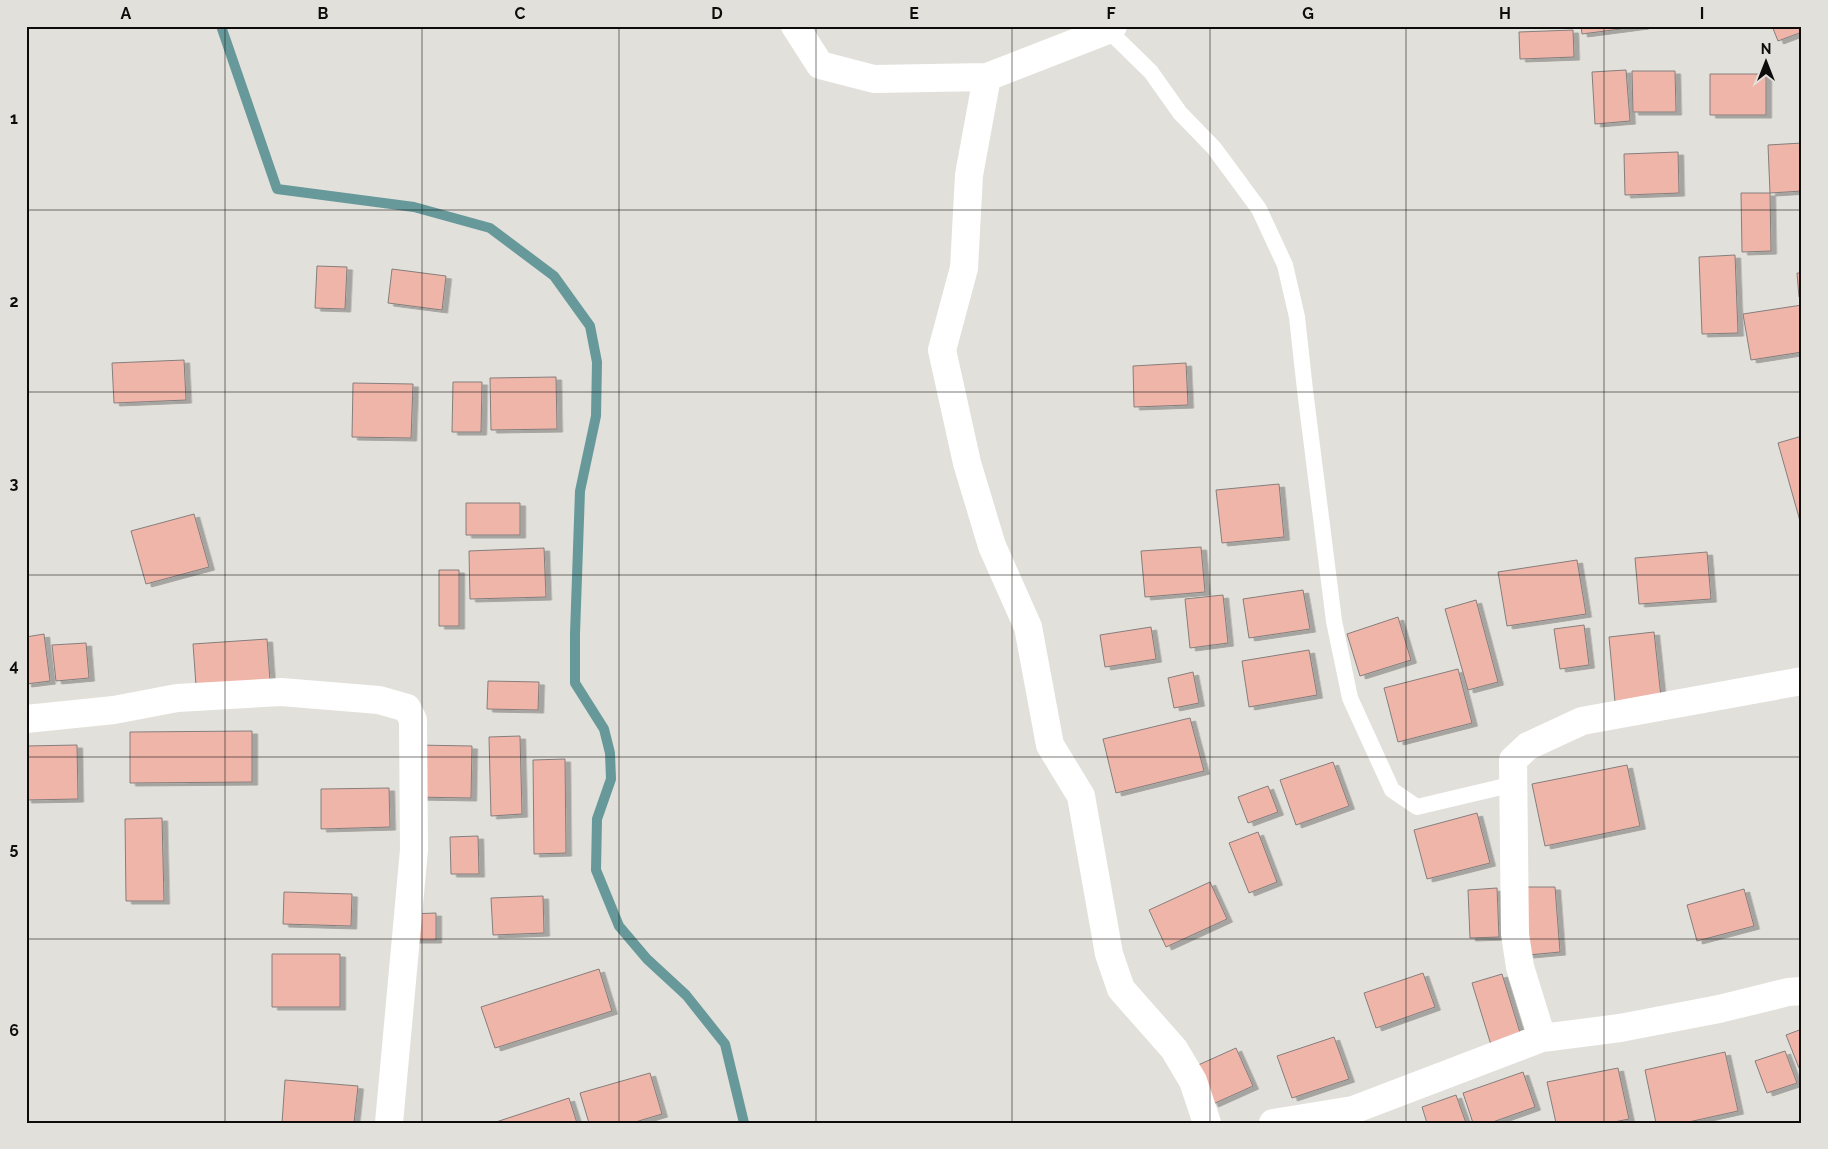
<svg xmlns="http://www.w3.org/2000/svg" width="1828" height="1149" font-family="Raleway,sans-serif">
<defs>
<filter id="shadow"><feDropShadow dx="5.5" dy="3" stdDeviation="0" flood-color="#0004"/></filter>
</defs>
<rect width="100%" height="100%" fill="#e2e0da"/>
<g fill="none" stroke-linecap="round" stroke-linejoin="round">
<path stroke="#67999b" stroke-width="10" d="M221,26l56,163 137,18 76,21 64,48 36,50 7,36 -1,54 -16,75 -5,143v49l29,46 6,24 1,26 -14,40 -1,51 23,56 28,33 39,36 39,49 19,79"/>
</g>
<path fill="#f0b5a9" stroke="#857e7d" filter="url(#shadow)" d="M1581,26h62l-61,8z
M1772,26h30v6l-24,9z
M1573,30l1,27 -54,2 -1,-27z
M1626,70l4,51 -35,3 -3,-52z
M1632,71h43l1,41h-43z
M1710,74h56v41h-56z
M1802,143v48l-32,2 -2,-48z
M1678,152l1,41 -54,2 -1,-41z
M1741,193h29l1,58 -29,1z
M1735,255l3,78 -36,1 -3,-77z
M317,266l30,1 -2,42 -30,-1z
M392,269l54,7 -4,34 -54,-7z
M1797,273h5v24h-3z
M1802,305v47l-51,8 -8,-46z
M184,360l2,40 -72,3 -2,-40z
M1186,363l2,42 -54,2 -1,-41z
M556,377l1,52 -66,1 -1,-52z
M453,382h29l-1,50h-29z
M353,383l60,1 -2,54 -59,-1z
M1802,436v85h-2l-22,-78z
M1279,484l5,53 -62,6 -6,-53z
M466,503h54v32h-54z
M194,514l15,53 -63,17 -15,-53z
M1201,547l4,45 -60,5 -4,-46z
M544,548l2,49 -76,2 -1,-48z
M1707,552l4,47 -72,5 -4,-46z
M1577,560l9,54 -79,12 -9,-54z
M439,570h20v56h-20z
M1303,590l7,39 -61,9 -6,-39z
M1223,595l5,48 -38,5 -5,-49z
M1476,600l22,82 -30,8 -23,-81z
M1398,617l13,43 -51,16 -13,-42z
M1584,625l5,40 -29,4 -6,-40z
M1151,627l5,32 -51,8 -5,-32z
M1654,632l7,65 -46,5 -6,-65z
M44,634l6,47 -24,3v-47z
M267,639l4,56 -74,4 -4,-55z
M86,643l3,35 -33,3 -4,-36z
M1309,650l8,45 -68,12 -7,-46z
M1458,669l14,54 -74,19 -14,-54z
M1193,672l6,31 -25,5 -6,-30z
M488,681l51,1 -1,28 -51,-1z
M1190,718l14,53 -88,22 -13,-54z
M252,731v51l-122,1v-51z
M520,736l2,78 -31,2 -2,-79z
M77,745l1,54 -52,1v-54z
M416,745l56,1 -1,52 -57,-1z
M565,759l1,94 -32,1 -1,-94z
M1333,762l16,44 -53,19 -16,-45z
M1627,765l13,61 -95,20 -13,-62z
M1268,786l10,26 -30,11 -10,-26z
M389,788l1,39 -69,2v-40z
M1477,813l13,50 -63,16 -13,-49z
M162,818l2,83h-38l-1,-82z
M1258,832l19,50 -28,11 -20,-50z
M478,836l1,38h-28l-1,-37z
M1210,882l17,37 -61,28 -17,-37z
M1523,887h32l5,65 -32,3z
M1497,888l2,49 -29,1 -2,-48z
M1744,889l10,37 -57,15 -10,-36z
M284,892l68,2 -1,32 -68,-2z
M543,896l1,37 -51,2 -2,-37z
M436,913v27h-27l-1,-26z
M272,954h68v53h-68z
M599,969l13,42 -117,37 -14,-41z
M1423,973l12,34 -59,21 -12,-35z
M1502,974l20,65 -30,9 -20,-65z
M1802,1029v38l-3,1 -13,-33z
M1334,1037l15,42 -57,19 -15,-42z
M1236,1048l17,38 -40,18 -17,-38z
M1785,1051l12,32 -30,10 -12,-32z
M1725,1052l13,59 -54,12h-28l-11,-53z
M1618,1068l11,51 -20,4h-53l-9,-41z
M1523,1072l12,35 -45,16h-17l-10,-30z
M650,1073l12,41 -30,9h-43l-9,-30z
M285,1080l73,6 -4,37h-72z
M1456,1095l10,28h-39l-5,-16z
M569,1098l8,25h-84z"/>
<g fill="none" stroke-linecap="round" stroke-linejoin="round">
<path stroke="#fff" stroke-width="16" d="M1108,30l43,42 29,41 34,35 45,61 26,56 12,52 8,73 29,231 16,77 42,92 25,17 97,-23"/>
<path stroke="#fff" stroke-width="28" d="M795,26l25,39 54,14 113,-2 121,-47 5,-4
M987,77l-18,98 -5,93 -22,82 25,113 25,83 36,81 22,118 31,51 28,158 12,35 53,60 19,32 14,42
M26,719l88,-9 63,-12 104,-6 98,8 28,8 6,12 1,130 -25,273
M1542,1038l-22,-71 -5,-33 -2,-174 15,-14 54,-25 220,-40
M1273,1123l80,-13 189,-72 78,-10 99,-19 69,-17 14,-1"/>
</g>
<path fill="none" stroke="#0d0c0a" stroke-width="1" stroke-opacity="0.55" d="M225,26v1097M422,26v1097M619,26v1097M816,26v1097M1012,26v1097M1210,26v1097M1406,26v1097M1604,26v1097M26,210h1776M26,392h1776M26,575h1776M26,757h1776M26,939h1776"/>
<rect width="1828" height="1149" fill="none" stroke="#e2e0da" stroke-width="55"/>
<g transform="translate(1766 62)" stroke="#e2e0da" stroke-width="4" paint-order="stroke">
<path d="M0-4L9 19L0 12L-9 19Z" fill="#0d0c0a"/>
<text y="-8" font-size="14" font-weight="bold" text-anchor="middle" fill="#0d0c0a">N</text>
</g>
<rect x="28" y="28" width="1772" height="1094" fill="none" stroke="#0d0c0a" stroke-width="2"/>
<g font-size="16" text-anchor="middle" font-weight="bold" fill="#0d0c0a">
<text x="126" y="19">A</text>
<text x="323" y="19">B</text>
<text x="520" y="19">C</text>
<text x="717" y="19">D</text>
<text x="914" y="19">E</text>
<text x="1111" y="19">F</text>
<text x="1308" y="19">G</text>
<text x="1505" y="19">H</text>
<text x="1702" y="19">I</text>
<text x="14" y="124">1</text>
<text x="14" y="307">2</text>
<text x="14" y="489">3</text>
<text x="14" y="671">4</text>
<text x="14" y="854">5</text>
<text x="14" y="1036">6</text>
</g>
</svg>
